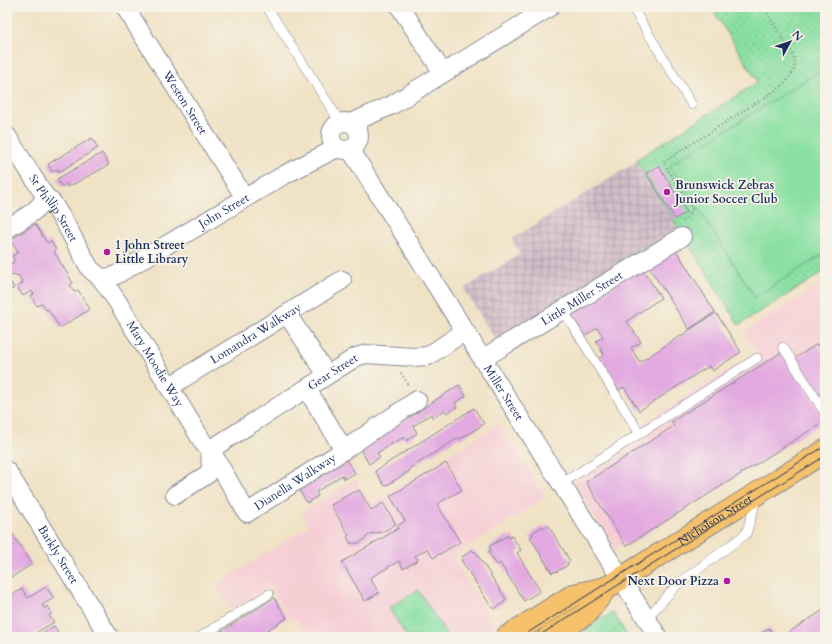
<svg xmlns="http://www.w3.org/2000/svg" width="832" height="644" font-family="Cardo,serif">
<defs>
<pattern id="industrial-grid" width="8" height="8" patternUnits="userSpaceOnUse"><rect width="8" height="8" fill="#d1bdc8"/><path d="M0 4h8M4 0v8" fill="none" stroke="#a99aa6"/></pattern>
<pattern id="grass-dots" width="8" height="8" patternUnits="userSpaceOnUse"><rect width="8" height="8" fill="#8ae0a3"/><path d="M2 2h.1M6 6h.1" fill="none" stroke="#76c08f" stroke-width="1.8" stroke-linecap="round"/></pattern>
</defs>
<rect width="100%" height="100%" fill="#f7f3e8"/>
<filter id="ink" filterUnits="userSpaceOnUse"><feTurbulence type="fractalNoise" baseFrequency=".025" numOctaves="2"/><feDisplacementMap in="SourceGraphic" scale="8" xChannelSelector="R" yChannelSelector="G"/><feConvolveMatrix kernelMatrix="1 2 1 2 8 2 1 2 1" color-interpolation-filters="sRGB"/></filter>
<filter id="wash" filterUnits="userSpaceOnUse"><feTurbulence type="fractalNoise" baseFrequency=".012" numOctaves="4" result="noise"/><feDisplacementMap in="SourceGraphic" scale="16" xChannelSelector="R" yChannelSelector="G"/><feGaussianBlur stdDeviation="0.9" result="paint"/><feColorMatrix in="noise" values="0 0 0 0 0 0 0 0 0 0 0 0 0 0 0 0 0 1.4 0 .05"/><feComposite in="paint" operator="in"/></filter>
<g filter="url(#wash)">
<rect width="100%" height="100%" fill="#f0e2c5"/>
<path fill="#f6cfd5" d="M825,282v132l-210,135 -42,-66 77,-47 -7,-12 113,-71 -12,-21z
M499,424l47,73 -94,60 45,72 -14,8h-175l-12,-19 -5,3 -21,-35 -38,24 -16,-25 93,-59 -8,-13 54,-34 16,25z"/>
<path fill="url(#industrial-grid)" d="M636,162l43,69 -181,113 -34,-55 56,-35 -8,-15z"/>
<path fill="url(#grass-dots)" stroke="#528880" d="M711,7h114v264l-86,54 -103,-165 122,-78z
M613,612l15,25h-54z"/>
<path fill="#8ae0a3" stroke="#528880" d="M825,68v185l-70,44 -85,-132z
M418,590l30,47h-41l-18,-29z"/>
<g id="blocks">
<path fill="#e3aae1" d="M92,138l6,10 -39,24 -1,-3 -6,3 -4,-8z
M102,153l7,12 -41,22 -1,-3 -5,3 -5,-8z
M659,166l28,46 -12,7 -29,-46z
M35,224l12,19 4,-2 5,9 -2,2 19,31 -3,2 4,7 4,-2 12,19 -30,19 -12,-19 -2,1 -4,-7 -5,3 -6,-10 3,-2 -3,-3 -8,5 -6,-9 6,-4 -5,-8 -3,1 -1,-2 -6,4 6,10 -7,4v-26l8,-5 -3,-5 6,-4 -8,-12z
M674,247l41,65 -26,17 -42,-65z
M642,268l19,30 -34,23 14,21 -10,6 9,14 76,-49 25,39 -29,19 -3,-5 -70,45 -15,-24 -7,4 -21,-31 8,-5 -8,-14 7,-4 -6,-9 -12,8 -14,-22z
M817,344l8,12v47l-2,1 -28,-46z
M782,352l43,69 -199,125 -40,-64 88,-56 -3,-4z
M459,385l7,11 -11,7 2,4 -10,6 -2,-3 -12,8 -2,-4 -18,12 4,7 -11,8 -2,-4 -27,16 3,4 -11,7 -9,-15z
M474,408l10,16 -24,15 -2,-1 -49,31 1,2 -25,15 -10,-15z
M345,458l10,15 -11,6 -2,-4 -26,17 2,4 -11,7 -9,-15z
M446,463l16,27 -25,14 23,38 -27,16 -6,-9 -12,7 3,4 -15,9 -4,-8 -29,17 9,15 -14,8 -23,-39 57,-34 -2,-2 8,-5 -15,-25z
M359,490l12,20 12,-7 13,21 -14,8 -12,2 -10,9h-10l-3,-7 2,-1 -18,-30 22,-13 1,1z
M548,525l22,36 -3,2 1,2 -12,7 -1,-1 -3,2 -22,-36 3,-2 -1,-2 11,-7 1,2z
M10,530l22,34 -25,16v-48z
M508,535l1,3 3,-2 9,14 -4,3 23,38 -16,10 -24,-38 -3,2 -9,-13 3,-2 -2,-3z
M472,550l2,2 1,-1 31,48 -2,2 1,1 -11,7 -1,-2 -1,1 -31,-48 2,-2 -1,-1z
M46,587l8,11 -12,7 2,3 3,-2 5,7 -3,2 5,7 -25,15h-7l-1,-3 -4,3h-10v-39l15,-9 6,9z
M274,598l13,20 -31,19h-37l-2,-3z
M825,609v28h-44z
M54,626l7,11h-24z
M769,628l5,9h-14l-2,-2z"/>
</g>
</g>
<g filter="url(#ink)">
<use href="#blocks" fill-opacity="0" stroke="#868892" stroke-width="1"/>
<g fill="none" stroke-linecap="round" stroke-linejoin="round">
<g stroke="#868892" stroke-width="10">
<path id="lane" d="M267,7l73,115
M632,7l60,98
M563,310l77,124
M783,347l42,66
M561,484l196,-126
M646,619l32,-35 68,-50 11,-37
M200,637l69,-43"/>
</g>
<g stroke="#868892" stroke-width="20">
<g id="street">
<path id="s1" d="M125,7l120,191"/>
<path d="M400,7l43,66"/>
<circle cx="345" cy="136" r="14"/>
<path d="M351,123l41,-18 158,-98"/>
<path id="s2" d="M7,136l38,60 7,6 14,23 24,44 11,9 16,23 87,143 6,5 37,64 97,-63 73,-50"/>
<path id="s3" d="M350,149l308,488"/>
<path d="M7,229c12,-9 34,-18 38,-33"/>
<path id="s4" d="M101,278l11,-1 4,-2 168,-100 53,-27"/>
<path d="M287,314l40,61"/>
<path id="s5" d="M482,359l200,-122"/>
<path id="s6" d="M169,387l173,-107"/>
<path d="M307,389l37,61"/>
<path id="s7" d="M210,449l6,-3 140,-89 10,-3 47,3 15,-1 37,-25"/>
<path id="s8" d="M7,471l102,166"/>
<path d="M175,495l33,-21 3,-6 -1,-19"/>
</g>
</g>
<g stroke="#868892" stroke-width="24">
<g id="primary">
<path d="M507,637l67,-42 32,-7"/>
<path id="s9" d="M549,637l37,-23 20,-26 219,-137"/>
</g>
</g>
<path stroke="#868892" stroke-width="2.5" stroke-dasharray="1 3" stroke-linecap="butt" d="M683,221l10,-11 -30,-48 118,-75c9,-9 16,-17 13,-30l-31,-50
M401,373l8,13"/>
<use href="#lane" stroke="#fff" stroke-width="9"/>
<use href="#street" stroke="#fff" stroke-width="18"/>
<use href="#primary" stroke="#f5c16b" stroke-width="22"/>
<path stroke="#1b2f5e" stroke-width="1" d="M521,637l304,-191
M537,637l86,-55 202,-126"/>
</g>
</g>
<g fill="#b5179e" stroke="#f7f3e8" stroke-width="1.5">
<circle cx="667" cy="192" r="4"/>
<circle cx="107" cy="252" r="4"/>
<circle cx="727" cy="581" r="4"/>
</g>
<g text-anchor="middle" stroke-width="3.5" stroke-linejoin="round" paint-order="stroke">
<g font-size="12" fill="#1b2f5e" stroke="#f7f3e8">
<text dy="4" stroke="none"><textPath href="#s1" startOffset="113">Weston Street</textPath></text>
<text dy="4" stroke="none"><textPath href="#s2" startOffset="86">St Phillip Street</textPath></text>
<text dy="4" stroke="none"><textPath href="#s4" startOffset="141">John Street</textPath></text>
<text dy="4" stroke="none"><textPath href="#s5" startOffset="117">Little Miller Street</textPath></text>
<text dy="4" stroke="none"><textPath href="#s6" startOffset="102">Lomandra Walkway</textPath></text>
<text dy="4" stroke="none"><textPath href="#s2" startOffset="273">Mary Moodie Way</textPath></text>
<text dy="4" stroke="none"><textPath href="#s7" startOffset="145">Gear Street</textPath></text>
<text dy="4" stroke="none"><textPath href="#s3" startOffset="288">Miller Street</textPath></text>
<text dy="4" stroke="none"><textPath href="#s2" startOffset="506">Dianella Walkway</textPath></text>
<text dy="4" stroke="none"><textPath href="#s9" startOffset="205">Nicholson Street</textPath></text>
<text dy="4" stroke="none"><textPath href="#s8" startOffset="98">Barkly Street</textPath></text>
</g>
<g font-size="12" font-weight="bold" fill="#1b2f5e" stroke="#f7f3e8" text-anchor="start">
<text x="675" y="189">Brunswick Zebras<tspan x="675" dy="14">Junior Soccer Club</tspan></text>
<text x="115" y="249">1 John Street<tspan x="115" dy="14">Little Library</tspan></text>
<text x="719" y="585" text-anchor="end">Next Door Pizza</text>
</g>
</g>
<rect width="832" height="644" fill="none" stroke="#f7f3e8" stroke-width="24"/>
<g transform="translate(790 42) rotate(50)" stroke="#f7f3e8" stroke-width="3" paint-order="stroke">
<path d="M0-3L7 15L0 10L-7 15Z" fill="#1b2f5e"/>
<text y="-6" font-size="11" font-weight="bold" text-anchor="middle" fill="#1b2f5e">N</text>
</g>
</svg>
